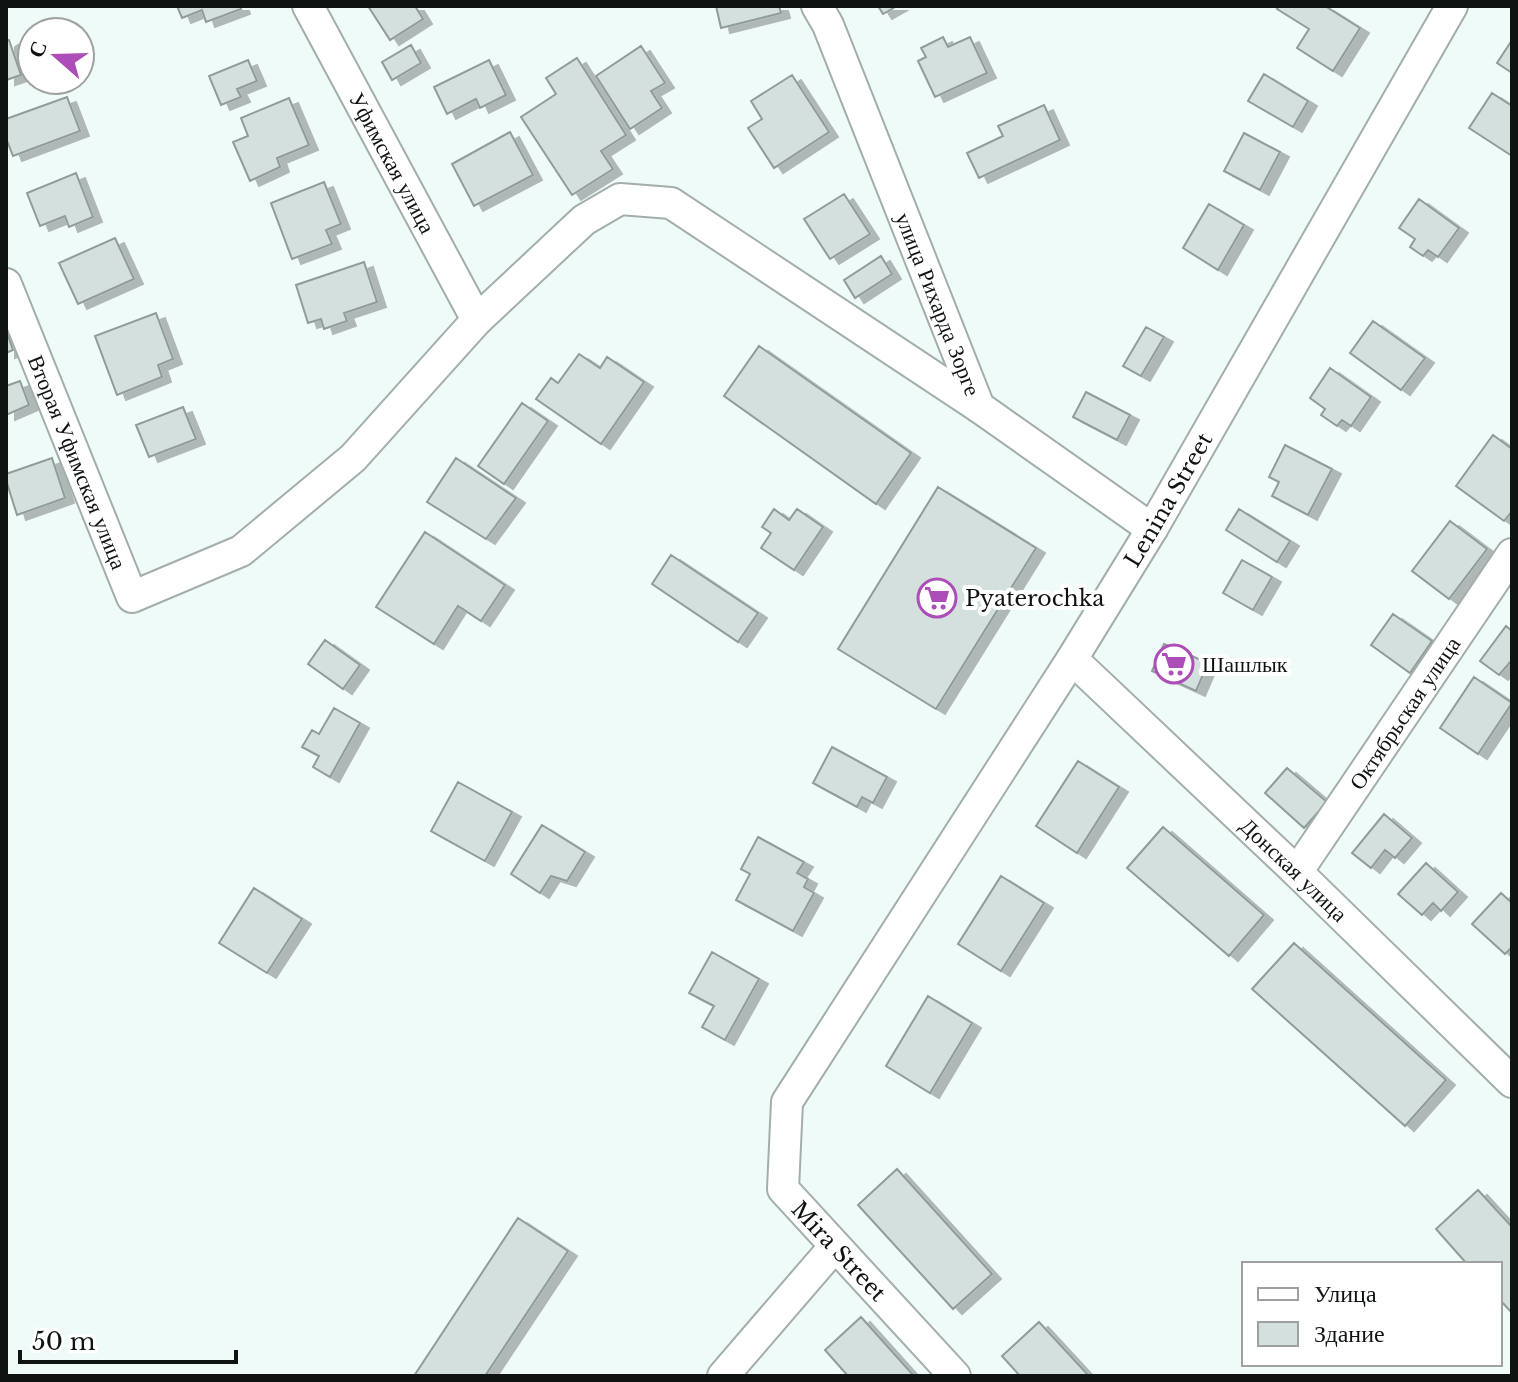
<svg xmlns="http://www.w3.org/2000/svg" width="1518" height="1382" font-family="'Libre Baskerville',serif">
<defs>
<filter id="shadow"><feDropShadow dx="9" dy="5" stdDeviation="0" flood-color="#0004"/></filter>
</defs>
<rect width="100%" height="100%" fill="#eefbf8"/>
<path fill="#d4e0de" stroke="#909c99" stroke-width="2" filter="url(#shadow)" d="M177,6h63l1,3 -35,13 -4,-12 -20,8z
M368,6h47l8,13 -33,21z
M716,6h63l2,7 -60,15z
M878,6h19l-14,8z
M1279,6h46l35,22 -27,43 -36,-23 12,-19 -32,-20z
M943,37l5,10 22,-10 17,36 -52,24 -17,-36 8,-4 -5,-9z
M9,40l12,35 -15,5v-38z
M1512,40v33l-15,-10z
M411,45l10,18 -29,17 -10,-18z
M641,46l24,37 -14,8 11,17 -32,21 -34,-53z
M577,58l49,77 -25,16 12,18 -41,26 -51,-78 35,-23 -10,-16z
M248,60l9,21 -20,8 4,8 -20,8 -12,-29z
M489,60l17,35 -26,13 -4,-9 -29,15 -13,-27z
M1264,74l44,27 -15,26 -45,-26z
M792,75l37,57 -55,36 -26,-40 14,-9 -11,-18z
M1492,93l20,13v50l-43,-28z
M67,97l13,34 -67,25 -7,-18v-19z
M289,98l20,47 -32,13 3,9 -30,14 -17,-39 15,-6 -7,-18z
M1044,105l16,35 -81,38 -12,-25 36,-17 -5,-10z
M510,132l23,43 -59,31 -22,-42z
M1244,133l36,19 -20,38 -36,-19z
M76,173l17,44 -24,10 -4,-11 -25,10 -13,-33z
M324,182l17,42 -15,6 6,14 -40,15 -21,-56z
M844,194l26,40 -40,25 -26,-40z
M1419,199l40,29 -21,29 -10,-7 -5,6 -13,-9 5,-8 -16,-11z
M1209,204l35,21 -26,45 -35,-22z
M115,238l19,41 -56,25 -19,-41z
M881,256l11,18 -37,24 -11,-18z
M364,262l13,40 -33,11 3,8 -23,8 -3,-10 -13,4 -12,-38z
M156,313l17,46 -15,6 4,12 -45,18 -22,-59z
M1373,321l52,37 -24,32 -51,-37z
M1146,327l18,10 -23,39 -18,-10z
M6,330l7,20 -7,3z
M759,346l152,107 -35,51 -152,-108z
M579,354l21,14 7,-11 37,25 -43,62 -65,-45 15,-21 7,5z
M1330,368l41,29 -20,29 -9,-6 -5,6 -16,-11 4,-6 -15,-11z
M20,381l9,24 -23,10v-29z
M1086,392l44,23 -13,25 -44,-23z
M522,403l26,18 -44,63 -26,-18z
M183,407l13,32 -47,18 -13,-32z
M1493,435l19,14v62l-8,10 -48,-35z
M1285,445l47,24 -24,46 -36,-19 7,-14 -10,-5z
M52,458l13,40 -48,17 -11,-35v-6z
M456,458l60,40 -30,41 -59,-37z
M938,487l98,61 -100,161 -98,-60z
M774,509l15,11 8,-11 26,18 -29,43 -33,-22 10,-15 -9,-6z
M1239,509l51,32 -13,21 -51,-32z
M1450,521l37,28 -38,50 -37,-28z
M425,532l80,53 -24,36 -23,-15 -24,38 -58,-37z
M671,555l87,58 -20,29 -86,-58z
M1242,560l30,17 -19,33 -30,-17z
M1393,614l39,27 -22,32 -39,-28z
M1506,626l6,5v29l-13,15 -19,-14z
M325,640l35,25 -17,24 -35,-25z
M1164,644l44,19 -12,28 -44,-20z
M1474,677l38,26 -34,51 -38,-26z
M334,708l26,15 -30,54 -17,-10 6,-11 -17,-9 10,-17 7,4z
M832,747l55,30 -14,26 -11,-6 -5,10 -44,-24z
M1078,761l41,26 -42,66 -41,-27z
M1287,768l40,34 -23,26 -39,-35z
M458,782l54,30 -27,49 -54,-30z
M1384,814l28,24 -17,20 -10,-8 -14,18 -19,-15z
M542,825l43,27 -18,29 -16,-5 -11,17 -29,-19z
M1163,827l101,88 -35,41 -102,-88z
M758,837l46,25 -7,11 11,6 -4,8 10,6 -21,38 -57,-31 14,-26 -9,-5z
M1426,863l32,29 -17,19 -8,-8 -11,12 -24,-21z
M1001,876l43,27 -43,68 -43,-27z
M254,888l48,31 -35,54 -48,-30z
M1501,893l11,10v44l-7,7 -33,-30z
M1294,943l152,137 -41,46 -153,-137z
M712,952l47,27 -34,61 -23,-13 12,-21 -25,-13z
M928,996l44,27 -42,70 -44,-27z
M897,1169l95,105 -39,35 -95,-104z
M1478,1190l34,37v86l-12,-13v-36h-33l-31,-35z
M518,1218l50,33 -83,125h-71z
M861,1317l53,59h-66l-23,-26z
M1039,1322l50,54h-69l-18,-20z"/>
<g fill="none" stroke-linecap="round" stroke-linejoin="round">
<g stroke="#a3aeac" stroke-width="34">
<g id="street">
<path id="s1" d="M308,6l169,314"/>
<path id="s2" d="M817,6l11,19 151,382 173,122"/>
<path id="s3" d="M6,284l126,313 109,-46 112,-93 124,-138 107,-100 36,-21 51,4 308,204"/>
<path id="s4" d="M1072,659l225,213 215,210"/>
<path id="s5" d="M1297,872l215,-318"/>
<path d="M723,1376l112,-130"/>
<path id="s6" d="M955,1376l-172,-187 4,-87 285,-443 80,-130 300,-523"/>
</g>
</g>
<use href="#street" stroke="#fff" stroke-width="30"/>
</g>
<defs>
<g id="supermarket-ring" transform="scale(2)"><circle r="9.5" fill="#fff" stroke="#ad4eb8" stroke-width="1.5"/><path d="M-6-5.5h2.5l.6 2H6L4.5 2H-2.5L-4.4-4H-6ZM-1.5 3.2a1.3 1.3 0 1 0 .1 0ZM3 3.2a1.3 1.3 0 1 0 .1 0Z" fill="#ad4eb8"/></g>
</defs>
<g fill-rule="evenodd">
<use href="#supermarket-ring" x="937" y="598"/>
<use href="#supermarket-ring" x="1174" y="664"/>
</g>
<g text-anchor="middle" stroke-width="8" stroke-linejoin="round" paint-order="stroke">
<g font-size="22" fill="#0f1413" stroke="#fff">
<text dy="8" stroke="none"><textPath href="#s1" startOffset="178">Уфимская улица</textPath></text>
<text dy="8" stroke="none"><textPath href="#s2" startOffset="322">улица Рихарда Зорге</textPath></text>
<text dy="8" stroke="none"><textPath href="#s3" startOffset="192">Вторая Уфимская улица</textPath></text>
<text dy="8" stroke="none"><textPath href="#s6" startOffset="1054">Lenina Street</textPath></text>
<text dy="8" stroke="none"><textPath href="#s5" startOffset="192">Октябрьская улица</textPath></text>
<text dy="8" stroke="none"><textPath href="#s4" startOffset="306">Донская улица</textPath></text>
<text transform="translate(839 1251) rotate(47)" y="8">Mira Street</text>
</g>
<g font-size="22" fill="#0f1413" stroke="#fff" text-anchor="start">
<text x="965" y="606">Pyaterochka</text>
<text x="1202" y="672">Шашлык</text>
</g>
</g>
<rect width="1518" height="1382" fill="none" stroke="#0f1413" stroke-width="16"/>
<rect x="1242" y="1262" width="260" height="104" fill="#ffffff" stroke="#9fa1a1" stroke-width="2"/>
<rect x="1258" y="1288" width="40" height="12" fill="#ffffff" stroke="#9fa1a1" stroke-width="2"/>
<text x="1314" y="1302" font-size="24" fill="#0f1413">Улица</text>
<rect x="1258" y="1322" width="40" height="24" fill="#d4e0de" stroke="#9fa1a1" stroke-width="2"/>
<text x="1314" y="1342" font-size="24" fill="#0f1413">Здание</text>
<g transform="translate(56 56) rotate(290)"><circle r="38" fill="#ffffff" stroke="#9fa1a1" stroke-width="2"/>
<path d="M0-6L14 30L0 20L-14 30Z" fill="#ad4eb8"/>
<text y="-12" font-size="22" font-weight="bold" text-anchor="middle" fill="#0f1413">С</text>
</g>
<path d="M20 1350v12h216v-12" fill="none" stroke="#0f1413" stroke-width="4"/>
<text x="32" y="1350" font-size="24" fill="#0f1413" stroke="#ffffff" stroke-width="6" paint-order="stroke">50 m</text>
</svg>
